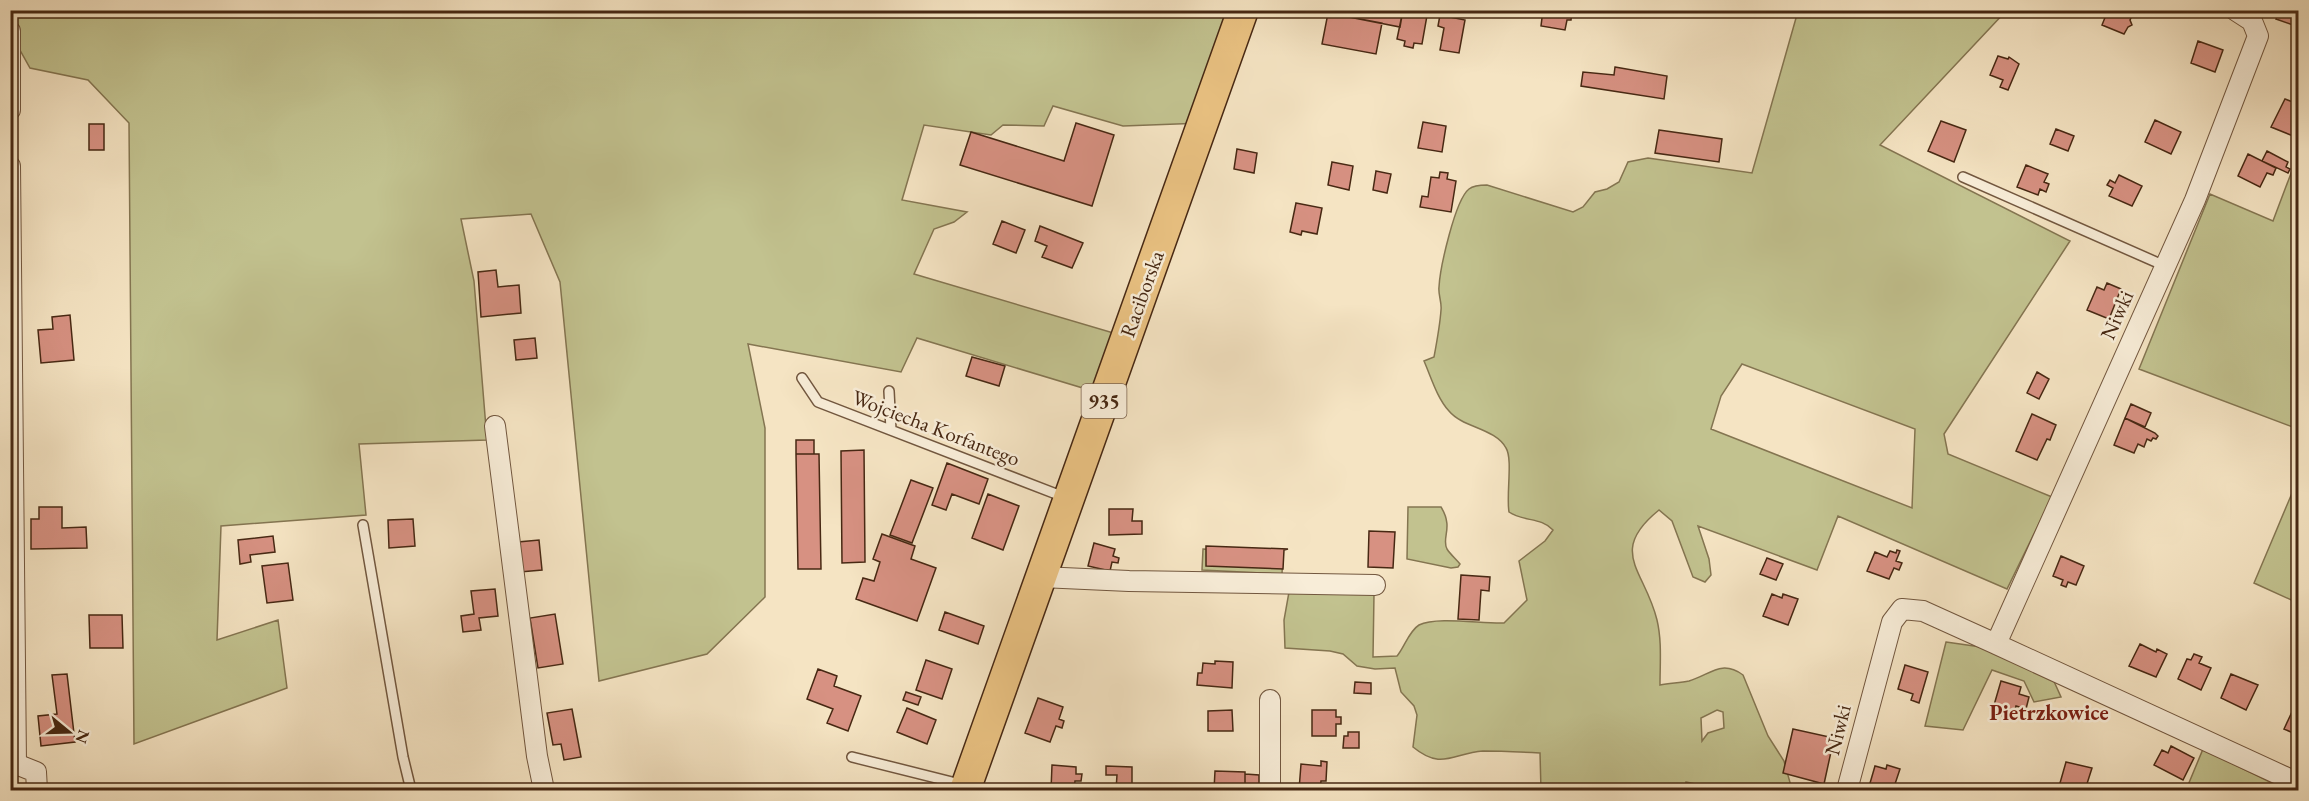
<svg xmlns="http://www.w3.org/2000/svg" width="2309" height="801" font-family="'EB Garamond',serif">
<rect width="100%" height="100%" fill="#f5e4c3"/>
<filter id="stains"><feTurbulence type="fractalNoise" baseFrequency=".00333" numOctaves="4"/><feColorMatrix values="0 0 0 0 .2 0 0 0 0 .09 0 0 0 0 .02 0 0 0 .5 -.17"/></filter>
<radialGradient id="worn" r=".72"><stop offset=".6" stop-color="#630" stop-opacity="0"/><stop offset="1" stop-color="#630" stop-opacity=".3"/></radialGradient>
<path fill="#c2c28f" stroke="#847551" stroke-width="1.5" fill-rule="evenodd" d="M1212,10l30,6 -39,107 -80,3 -70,-20 -9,20 -41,-1 -12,10 -67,-10 -22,75 65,12 -13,10 -20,7 -20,45 213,63 -21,58 -189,-57 -16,34 -153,-28 17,84v169l-58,57 -108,27 -39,-399 -29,-68 -70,5 13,62 13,159 -128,4 7,71 -145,11 -4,114 61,-20 9,68 -153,56 -5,-621 -41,-43 -58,-12 -19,-34 -1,-23z
M1798,11h208l-126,134 190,96 -126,193 4,20 104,43 -45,92 -169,-73 -21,54 -119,-44 11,33 2,16 -6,7 -12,-5 -21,-56 -13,-11c-52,42 -14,60 -2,110 5,21 3,43 3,65 10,-2 20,-2 29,-4 21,-6 32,-22 54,-6l25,61 16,25 7,25 -3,4h-66l-36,-8 -1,8h-144l-1,-37c-19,-1 -38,-2 -57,-2 -30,2 -41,20 -70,-4l4,-32 -3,-9 -13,-14 -6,-24 -20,1 -18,-3 -14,-12 -13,-3 -45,-3 -1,-28 5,-28 85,2 -1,63 24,-1c7,-8 12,-25 22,-31 18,-9 63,-1 85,-2l23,-23 -8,-39 26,-20 8,-11c-12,-13 -29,-8 -44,-18 -3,-17 4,-53 -3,-64 -11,-20 -43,-20 -57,-37 -12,-13 -18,-34 -25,-50l10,-4c3,-16 6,-32 7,-47 1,-8 -3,-15 -2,-23 1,-19 16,-87 30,-98 5,-4 12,-4 18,-4l86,27 10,-5 12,-15 12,-3 12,-7 9,-20 20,-4 104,15zM1742,364l173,65 -3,79 -201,-79 10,-33zM1717,710l6,2 1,16 -16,5 -6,8 -1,-23z
M2296,160l2,1v268l-159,-60 71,-175 63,27z
M2298,479v124l-44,-20z
M1408,507h33c13,21 0,31 6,42 3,5 9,10 13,15l-2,3 -7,1 -44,-9z
M1203,549l80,4 -1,21 -80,-4z
M1946,642l49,7 57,28 9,20 -27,5 -10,-21 -32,-11 -29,60 -38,-4z
M2203,749l71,35 17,6h-105z"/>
<path fill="#d79182" stroke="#472813" stroke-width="1.5" d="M1328,10h75l-3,17 -72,-14z
M1403,10h25l-6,34 -8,-1 -1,5 -9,-2 1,-5 -8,-2z
M1543,10h29l-1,10h-4l-2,10 -24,-4z
M2108,10l26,2 -4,8 2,5 -4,2 -4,7 -22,-9z
M2280,10h18l-5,15 -17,-6z
M1328,13l54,10 -6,31 -54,-10z
M1440,15l25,5 -6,33 -19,-3 4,-22 -6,-2z
M2198,41l25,9 -8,22 -24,-9z
M1998,56l10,3 1,-2 10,7 -11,26 -8,-3 3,-7 -13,-5z
M1615,67l52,9 -3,23 -83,-13 2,-14 31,3z
M2285,99l13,5v34l-27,-11z
M2155,120l26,12 -10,22 -26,-12z
M1941,121l25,9 -12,32 -26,-11z
M1423,122l23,4 -4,26 -24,-4z
M1076,123l38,12 -22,71 -132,-41 11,-33 93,29z
M89,124h15v26h-15z
M2056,129l18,7 -6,15 -18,-7z
M1659,130l63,9 -3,23 -64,-9z
M1237,149l20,4 -3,20 -20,-4z
M2267,151l21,11 -2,5 4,2 -2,4 -26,-12z
M2248,154l28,14 -3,7 -6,-2 -7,14 -22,-11z
M1332,162l21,4 -4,24 -21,-5z
M2026,165l22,9 -4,8 5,2 -3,8 -6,-3 -2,6 -21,-8z
M1376,171l15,3 -4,19 -14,-3z
M1440,172l8,1 -1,6 9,2 -5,31 -31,-5 2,-11 6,1 3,-20 8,1z
M2119,175l23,11 -10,20 -23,-10 4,-8 -6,-3 3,-5 5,3z
M1296,203l26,5 -5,26 -15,-3 -1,4 -11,-3z
M1002,221l23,9 -9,23 -23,-9z
M1040,226l43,17 -11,25 -30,-11 5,-11 -12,-5z
M496,270l2,17 21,-2 2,28 -40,4 -3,-45z
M2107,283l14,6 -12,30 -22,-9 10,-23 7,3z
M70,315l4,45 -33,3 -3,-33 15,-1 -1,-12z
M535,338l2,20 -21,2 -2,-20z
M972,357l33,9 -6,20 -33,-10z
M2037,372l12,7 -10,20 -12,-6z
M2131,404l20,9 -6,14 -20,-9z
M2032,414l24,11 -6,15 -3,-1 -10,21 -21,-9z
M2125,418l30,15 3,3 -2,3 -3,-1 -2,3 -4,-2 -3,8 -6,-3 -4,9 -20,-8z
M796,440h18v14h-18z
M864,450l1,112 -23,1 -1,-112z
M796,454h23l2,115h-23z
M947,463l41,16 -9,25 -27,-10 -6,16 -14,-5z
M911,480l22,8 -21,55 -22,-8z
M988,494l31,12 -16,44 -31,-12z
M39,507h23v21l24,-1 1,21 -56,1v-30h8z
M1109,509h24l-1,12h10v13l-33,1z
M413,519l2,27 -26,2 -1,-28z
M1369,531l26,1 -2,36 -25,-1z
M882,534l33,12 -4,13 25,9 -19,53 -61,-22 7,-21 11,3 6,-19 -7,-3z
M273,536l2,16 -25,3 1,7 -11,2 -2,-24z
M539,540l3,30 -22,2 -2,-30z
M1094,543l21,6 -2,7 6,2 -1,5 -6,-1 -2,9 -22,-5z
M1206,546l82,3 -4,1 -1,19 -77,-3z
M1897,550l3,1 -4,10 6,2 -3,7 -5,-2 -5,11 -22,-8 8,-19 12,5 3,-6 6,2z
M2061,556l23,10 -8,19 -8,-3 -2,5 -5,-2 2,-5 -10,-4z
M1767,558l16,6 -7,16 -16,-6z
M288,563l5,37 -26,3 -5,-37z
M1461,575l29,2 -1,14 -8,-1 -2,30 -21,-1z
M495,589l3,27 -19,2 2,12 -18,2 -2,-16 13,-2 -3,-23z
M1772,594l10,4 1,-4 15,5 -10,26 -25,-9z
M945,612l39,14 -6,18 -39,-14z
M555,614l8,50 -25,4 -8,-50z
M89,615h33l1,33h-33z
M2140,644l16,8 1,-3 10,5 -11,23 -27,-11z
M2194,654l8,3 -3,6 12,5 -10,22 -23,-11 9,-20 4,1z
M926,660l26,9 -10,30 -26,-9z
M1215,661l18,1 -1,26 -35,-3 1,-12h4l1,-10 12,1z
M1905,665l23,7 -9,31 -8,-3 2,-6 -15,-5z
M818,669l19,7 -3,10 27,10 -13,35 -21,-8 6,-14 -26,-10z
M67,674l8,68 -34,4 -3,-30 19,-2 -5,-39z
M2231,674l27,11 -12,25 -25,-12z
M2001,681l20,6 -2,7 10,3 -3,12 -10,-3 -4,13 -20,-7z
M1355,682l16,1v11l-17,-1z
M906,692l15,5 -3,8 -15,-5z
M1038,698l25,9 -4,12 5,2 -2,7 -6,-2 -6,16 -25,-9z
M2297,701h1v34l-14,-6z
M907,708l29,12 -9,24 -30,-12z
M572,709l9,48 -17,3 -3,-16 -8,1 -6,-32z
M1232,710l1,21h-25v-20z
M1312,710h24v7h5v7h-5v12h-24z
M1793,729l41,9 -10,46 -41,-11z
M1348,732h11v16h-16l1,-12h4z
M2171,746l23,12 -11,22 -29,-15 8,-15 6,3z
M1321,761l6,1 -1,19h-5l-1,9h-21l2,-26 20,2z
M2066,762l26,6 -7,22h-27z
M1052,765l24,2v7h6l-1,7h-6l-1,9h-23z
M1887,765l13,4 -7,21h-25l7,-24 11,3z
M1106,766l26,1v23h-16l1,-15h-11z
M1215,771l30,1v18h-31z
M1245,774l14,1v15h-14z"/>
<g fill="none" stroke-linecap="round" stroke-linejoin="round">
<g stroke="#72573f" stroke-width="12">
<path id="service" d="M1963,177l202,89
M802,378l16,24 246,95
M889,391l2,39
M363,525l40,232 8,33
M852,757l112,28"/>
</g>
<g stroke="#72573f" stroke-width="22">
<path id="minor" d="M10,31v79
M10,166l6,598 20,8 1,18
M495,426l42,330 7,34
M1041,577l88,4 246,4
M1996,644l302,139
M1270,700v90
M1847,790l45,-168 10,-13 21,2 73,33 199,-444 63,-164 -6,-15 -17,-11"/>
</g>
<g stroke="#472813" stroke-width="33">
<path id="primary" d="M965,790l278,-780"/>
</g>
<use href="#service" stroke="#f8edd8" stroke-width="9"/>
<use href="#minor" stroke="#f8edd8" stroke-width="20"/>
<use href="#primary" stroke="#eac282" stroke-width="30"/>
</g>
<g text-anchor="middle" stroke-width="5" stroke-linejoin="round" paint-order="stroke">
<rect fill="#f8edd8" stroke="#7c634e" stroke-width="1.5" x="1081.5" y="384" width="45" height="34" rx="4.5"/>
<g font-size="20" font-weight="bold" fill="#472813">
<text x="1104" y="408">935</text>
</g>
<g font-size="21" fill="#472813" stroke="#f8edd8">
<text transform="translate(1142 294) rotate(-70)" y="7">Raciborska</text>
<text transform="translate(2117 315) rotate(-66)" y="7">Niwki</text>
<text transform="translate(936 428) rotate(21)" y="7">Wojciecha Korfantego</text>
<text transform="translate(1838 730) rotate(-76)" y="7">Niwki</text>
</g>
<g font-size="22" font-weight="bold" fill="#7a1f14" stroke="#f8edd8">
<text x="2049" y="720">Pietrzkowice</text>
</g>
</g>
<rect width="2309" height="801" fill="none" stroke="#f5e4c3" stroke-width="36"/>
<rect x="12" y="12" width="2285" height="777" fill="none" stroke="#472813" stroke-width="3"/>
<rect x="18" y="18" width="2273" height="765" fill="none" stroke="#472813" stroke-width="1.5"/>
<g transform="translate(69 732) rotate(109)" stroke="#f8edd8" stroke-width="4.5" paint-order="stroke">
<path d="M0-4.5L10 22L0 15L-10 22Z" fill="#472813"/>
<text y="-9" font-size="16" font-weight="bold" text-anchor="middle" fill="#472813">N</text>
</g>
<rect width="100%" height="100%" filter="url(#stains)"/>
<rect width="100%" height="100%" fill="url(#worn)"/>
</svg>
